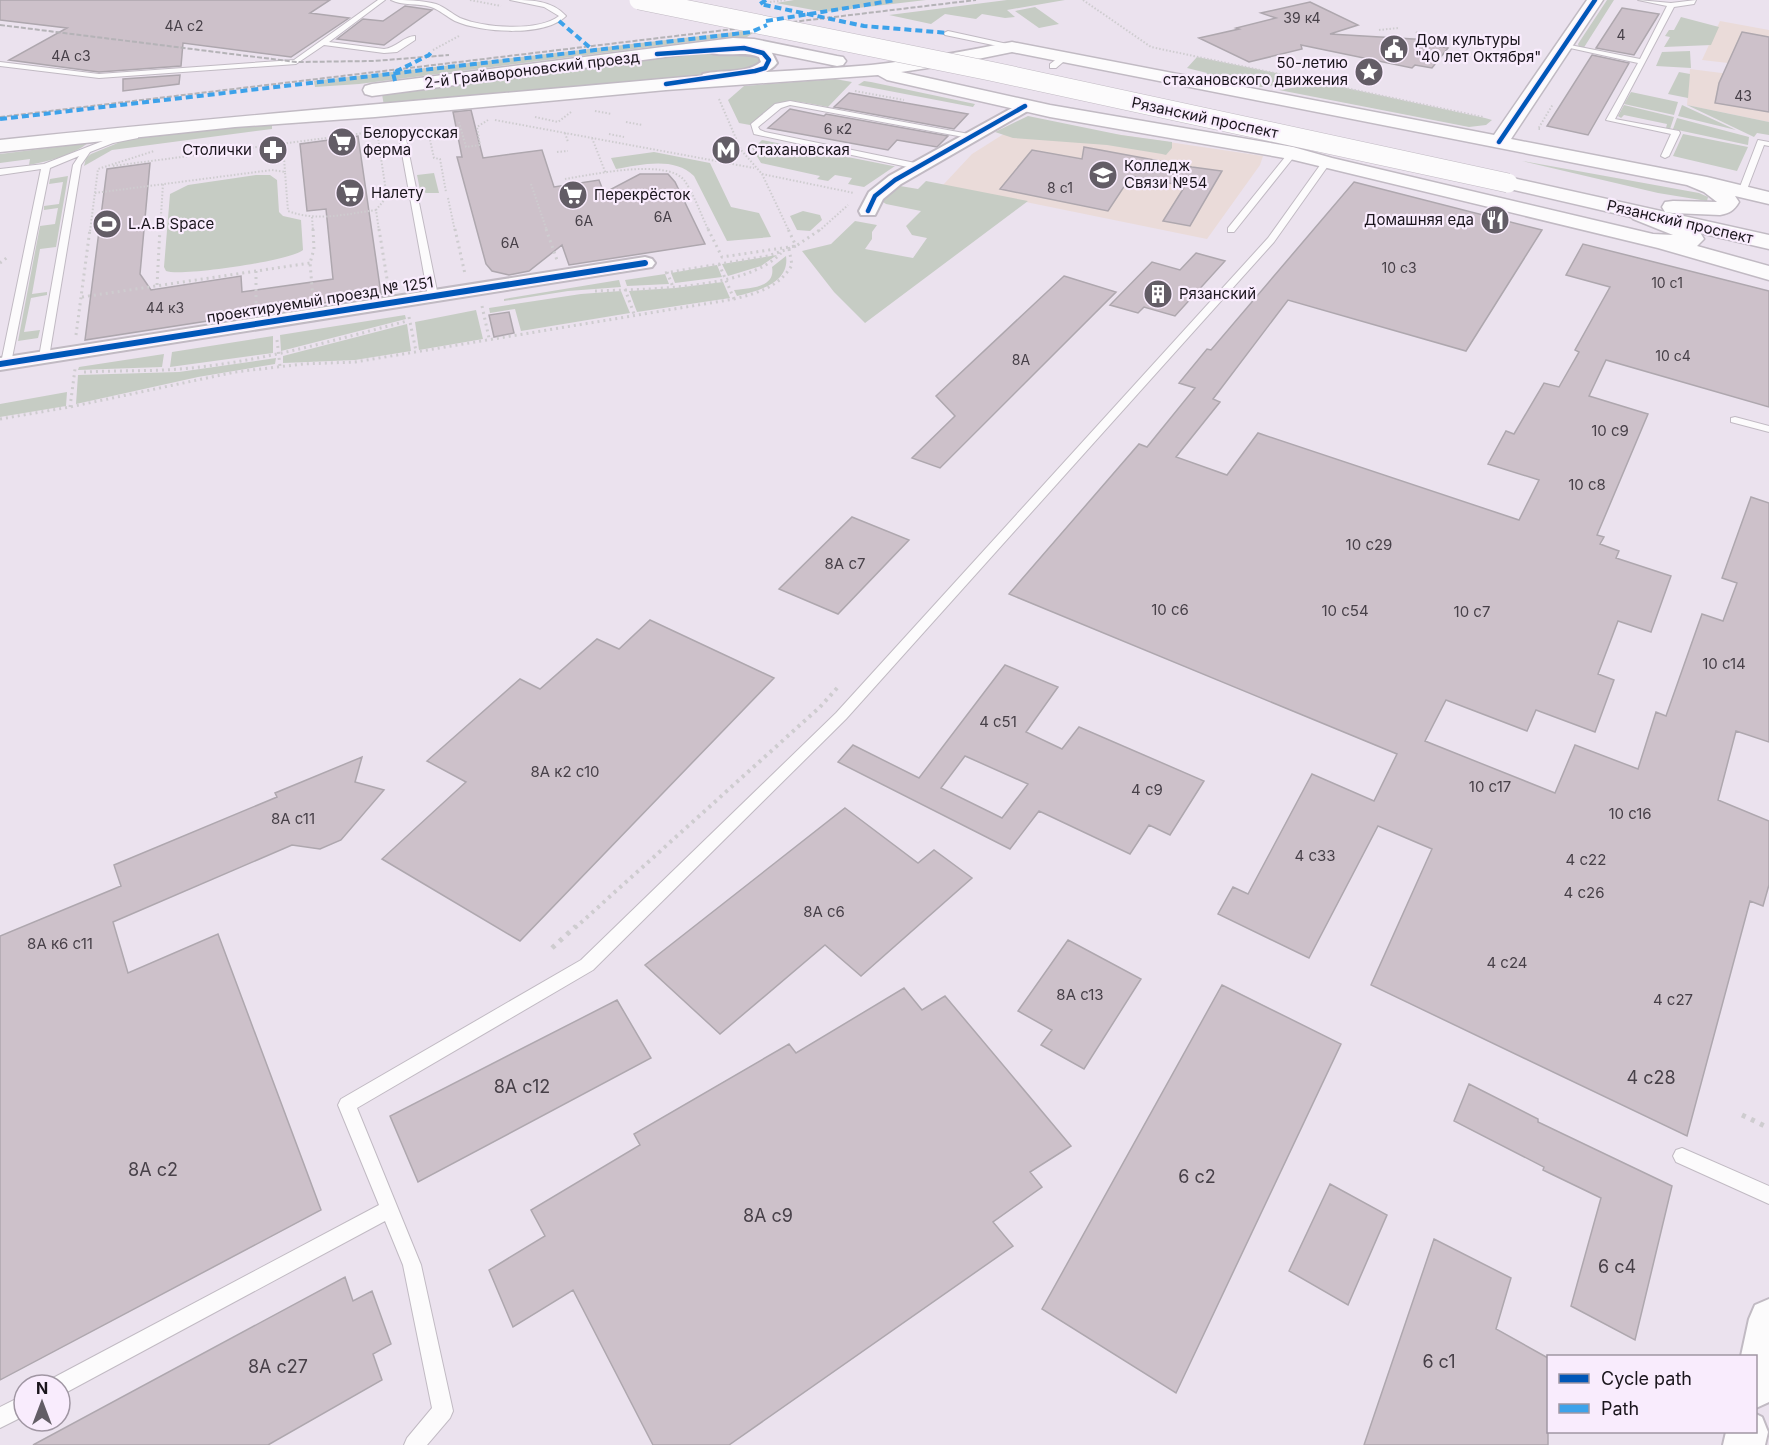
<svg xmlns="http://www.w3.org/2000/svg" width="1769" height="1445" font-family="Inter,sans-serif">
<rect width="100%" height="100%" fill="#ebe2ee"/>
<path fill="#eadbd9" d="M1720,21l49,9v34l-6,3 -61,-7z
M1690,69l79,10v43l-82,-17z
M1029,118l72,14 162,24 -3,9 -53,74 -264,-54 29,-31z"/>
<path fill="#c6ccc4" d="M794,0h132l-102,12 -48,-9z
M1007,0h58l-58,10 8,7 -10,1 -23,-4 -6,5 -31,-5 -14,10 -42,-9z
M1607,0h7l-31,49 -4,-2 -1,-3z
M1035,7l24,17 -20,4 -24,-17z
M1681,17l38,10 -8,18 -47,2 6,-10 -5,-1 4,-6h5z
M743,31l10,2 -6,4 -25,1 -363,46 -44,3 -1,-6z
M727,50l31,5 3,5 -6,6 -17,5 -354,35 -2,-12z
M1690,51l1,17 -35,-2 6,-14z
M1197,57l113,23 -49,7 -57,-10 3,-4 -20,-5z
M1679,72l11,2 -2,24 -20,-4z
M835,79l17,3 -24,25c-44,-8 -43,-12 -78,18l-11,-2 -11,-23 16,-14z
M864,81l7,1 104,22 -2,3 -115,-22z
M1323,83l162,35 7,2 -6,5 -17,2 -190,-37z
M1631,92l47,10 -4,13 -50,-11z
M1624,105l50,12 -4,12 -4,-1 1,-4 -43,-9 -3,3 -3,-2z
M1682,105l54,25 -58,-14z
M1687,105l82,17v13l-12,-2 -3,4z
M1028,116l93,19 51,7v6l-6,7 -4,-1 -55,-9 -94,-7 -18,-6z
M1677,118l72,19 -1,8 -75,-16z
M272,122v7l-160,21 -28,16 2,-8 5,-4 34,-14z
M1683,134l65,13 -11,24 -64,-15z
M762,140l131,26h2l-31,21 -16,-3 4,-6 -17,-3 -7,6 -11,-2 3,-3 -59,-13 -9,-15 4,-3 4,1 -4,4 13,2 6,-5 -17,-3z
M88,143c-16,13 -40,18 -59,22l1,-6 -30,4v-9z
M654,152l56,11 21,44 28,6 12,24 -44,4 -33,-65c-20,-20 -54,-11 -78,-7l-5,-11z
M1522,161l177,32 9,4 -1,4 -49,-8z
M434,173l5,20h-13l-6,-3 -3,-15z
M256,175h14l7,5 2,32 4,4 18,4 2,30c-13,11 -123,27 -137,21l-2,-4 6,-73 18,-9z
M68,176l-12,71 -16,2 -8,45 15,-2v3l-16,3 -7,34 16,-2 -2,8 -20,3 22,-115 15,-2 3,-16 -14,2v-4l15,-2 4,-22 -14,2 1,-5z
M926,181l102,20 -163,122 -31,-31 -32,-41 29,-7 24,-23 22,4 -5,7v7l-7,10 48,9 14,-20 -15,-3 -6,-9 15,-15 -35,-7 -6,-4 14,-15 24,4z
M803,211l17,4 2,5 -12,11 -13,-1 -7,-14z
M777,255l-16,11 -33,10 -6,-12z
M786,256c4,27 -28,35 -49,40l-3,-6c15,-2 42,-2 38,-23z
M717,265l5,12 -47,6 -4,-10z
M665,274l4,10 -42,2 -2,-6z
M619,280l2,7 -53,4 -64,10v-2z
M723,282l7,16 -93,14 -8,-21 46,-3z
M621,291l9,22 -109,18 -6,-22 -25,4 -1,-5 92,-14z
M476,310l7,29 -64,11 -4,-28z
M405,315l1,4 -125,32 -1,-16z
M407,324l4,27 -56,9 -72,3v-7z
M273,336v17l-103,14 2,-15z
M164,354l-2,13 -84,3 1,-3z
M276,358l-1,6 -77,13 -122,27 2,-29 101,-3z
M67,392l-1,14 -66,11v-13z"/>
<path fill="#cdc1ca" stroke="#aea7ae" stroke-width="1.5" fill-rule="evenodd" d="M0,0h330l-20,13 39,5 -58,39 -108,-14 -2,23 -82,6 -90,-12 58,-32 -67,-8z
M1310,2l48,23 -28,9 100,6 1,5 17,3 -16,20 -17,-3 -3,3 -111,-23 1,4 -53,13 -50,-24 40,-9 -3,-1 40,-10 -15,-5z
M405,6l27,4 -48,35 -47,-6 26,-20 20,2z
M1622,8l37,6 -25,41 -38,-7z
M1742,32l27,5v75l-54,-9 4,-20z
M1592,55l37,8 -41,72 -41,-9z
M180,75l-1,9 -56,7v-12z
M849,93l119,21 -14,15 -120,-22z
M790,109l34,7 2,-2 122,22 -11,11 -40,-7 -9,10 -120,-22z
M471,110l12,48 59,-8 12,37 45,-7 5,13 36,-19h28l7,8 30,62 -136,21 -7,-20 -33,26 -20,4 -17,-4 -6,-7 -29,-107h5l-9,-45z
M358,136l23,158 -296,46 22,-171 43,-6 -10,111 11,16 90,-14 1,16 91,-13 -7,-70 -19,2 -7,-67z
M1084,147l108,20 30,4 -32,55 -27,-5 22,-35 -54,-10 -23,35 -108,-22 32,-39 50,9z
M1354,182l188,48 -76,121 -178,-51 -75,99 7,3 -44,55 51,18 31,-42 261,87 20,-40 -51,-16 18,-33 8,3 30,-51 15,4 20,-35 -4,-2 35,-63 -44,-12 17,-31 186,47v116l-163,-47 -17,36 59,18 -51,121 7,2 -4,7 19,7 -3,7 55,18 -20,56 -33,-11 -20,53 16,6 -19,52 -59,-22 -9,21 -81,-31 -21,41 130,52 20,-48 63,24 18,-57 10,4 36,-102 21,7 14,-38 -15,-5 29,-81 18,6v239l-33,-11 -18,69 51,21v64l-6,21 -13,-5 -63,235 -316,-151 61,-136 -54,-23 -69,132 -91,-44 15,-27 15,7 64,-120 62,27 23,-47 -388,-160 130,-150 8,3 48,-59 -16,-5 28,-34 4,1z
M1196,253l29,8 -50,55 -31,-9 -6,6 -28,-8 42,-43 28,8z
M1064,276l52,16 -176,176 -28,-10 43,-42 -19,-20z
M509,312l5,21 -20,4 -5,-22z
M852,517l57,23 -71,74 -59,-25z
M650,620l124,58 -254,263 -138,-82 84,-77 -39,-21 93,-82 20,10 57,-50 22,10z
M1005,665l53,22 -32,45 36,17 17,-22 125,54 -34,54 -21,-10 -19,29 -91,-43 -29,38 -172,-87 15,-17 66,33zM965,756l63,28 -26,34 -61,-30z
M362,757l-7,25 29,8 -43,50 -21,9 -28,-4 -179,77 15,51 90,-39 103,276 -321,170v-444l121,-50 -7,-21 163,-68 -2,-4z
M845,808l73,55 16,-13 38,28 -111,98 -36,-31 -105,89 -75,-69z
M1068,940l73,39 -57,90 -43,-24 11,-15 -34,-19z
M1222,985l119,59 -165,349 -134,-84z
M904,988l18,22 23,-14 126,150 -41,26 12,15 -49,35 20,24 -284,199h-76l-80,-155 -60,37 -24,-57 56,-34 -14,-26 109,-65 -6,-11 155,-90 7,9z
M617,1000l34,58 -233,124 -28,-66z
M1469,1084l69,35v3l134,64 -37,154 -64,-34 30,-108 -58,-28 1,-3 -90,-46z
M1330,1184l57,31 -39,90 -59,-34z
M1434,1239l77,39 -15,51 52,29v87h-184z
M345,1277l8,24 19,-10 19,53 -18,10 9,26 -114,65h-235z"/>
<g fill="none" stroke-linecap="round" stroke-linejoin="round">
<g stroke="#c1bac3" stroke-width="2">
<path id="lane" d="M378,0h7l-56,42 55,7c12,-1 20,-13 31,-13v4l-18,12 -13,1 -60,-8 -28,19 -197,14 -99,-12v-4l99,12 195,-14z
M391,0c15,0 30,0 45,4 9,3 16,10 24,14 24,10 78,14 99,-2l-15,-9 -34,-7c20,0 42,0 56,16 -21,21 -84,17 -111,5 -8,-4 -15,-11 -24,-14 -13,-4 -29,-1 -40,-7z
M1638,0l33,3 25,-3 -2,4 -20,3 -59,112 64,12 1,2 -11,23 -4,2 -4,-2 10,-22 -65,-14 32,-57 -77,-17 4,-2 75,15 27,-53z
M948,31l64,14 4,2 -4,2 -67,-14 -1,-2z
M1062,55l7,2 -13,11h-6v-4z
M790,101l179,33 4,2 -4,2 -179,-33 -9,3 -23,19 2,3 5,2 155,32v4l-3,1 -163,-35 -3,-10 24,-20z
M135,134h3v4l-25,5 -23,9 -9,13 -32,192 -5,3 -5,-3 34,-192 6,-9 -29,12 -39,195 -5,3 -4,-1 -1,-2 40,-194 -41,6v-6l44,-5 64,-25z
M399,137l7,2 32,157 -5,3 -5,-3z
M1758,140l11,2v4l-5,-1 -18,47 -7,2 -1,-2z
M1290,151l7,2 -63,79h-6v-4z
M1323,161l7,2 -56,79 -428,477 -253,251 -236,138 64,157 32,146 -3,7 -23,27h-23l3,-7 25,-30 -29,-143 -18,-44 -318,171 -7,3v-10h-10l3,-7 326,-173 -41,-100 3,-6 240,-139 255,-247 432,-475z
M1735,417l34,9v6l-38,-10v-4z
M1682,1148l87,38v18l-93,-42 -3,-6 3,-6z
M24,1395v21l-24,12v-21z"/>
</g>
<g stroke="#c1bac3" stroke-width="4">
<path id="street" d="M747,44l24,7 6,12c-13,17 -54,22 -74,17l-2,-3 2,-3c20,-5 41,1 58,-12l-2,-5c-15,-7 -43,2 -52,-7l8,-5z
M1025,101l8,5 -2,3 -130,75 -18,15 -8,16h-14l-2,-4 10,-19 20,-16z
M645,257l7,2 3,4 -3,4 -652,103v-12z
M1769,1299v103l-13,6v-52h-15l8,-37 6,-14z
M1756,1414l6,3 6,15 -3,13h-42l3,-13h30z"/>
</g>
<g stroke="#c1bac3" stroke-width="3">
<path id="secondary" d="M1587,0h16l-92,139 196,38 62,15v12l-34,-8 4,6c-5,9 -10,11 -19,13l-47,-2 -8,-1 -3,-5 3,-5 8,-1 44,1 -13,-10 -17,-7 -675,-133 -64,13 -47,7 149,33 243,42 39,11 321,76 20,1 -40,-16 -3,-5 3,-5 8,-1 57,21 6,10 -7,7 72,20v14l-111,-32 -368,-89 -240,-42 -163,-37 -9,-5 -212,15 -291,27 -140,10 -235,25v-12c220,-23 441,-41 662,-61 69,-6 139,-8 209,-14 47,-5 94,-14 141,-23l482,93z
M733,38l21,1 83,17 6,1 3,4 -3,4 -6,1 -83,-17 -21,-1 -361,48 -7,-2 -2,-4 2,-4 7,-2z"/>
</g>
<g stroke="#c1bac3" stroke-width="3">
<path id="primary" d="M1508,177l261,58v14l-268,-62 -3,-4 3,-4z"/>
</g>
<path stroke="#cecccf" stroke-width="2" stroke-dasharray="1.5 2" stroke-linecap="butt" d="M470,0l31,6
M1083,0l68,47 332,70
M770,2l17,-2
M1379,30l19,-2
M1416,32l11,8
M433,50l26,-14
M855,91l49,9
M719,99l22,51 21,24 92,19
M595,111l17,3
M535,117l23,5 13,-10
M495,120l259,48
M459,122l7,25 14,-2 -3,-18 11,-7
M626,122l16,3
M420,128l8,3 6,27 6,1 6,33
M1540,129h-2l15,-25
M374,132h3l9,59
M565,133l3,9
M609,134l15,3
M592,138l14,36
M283,143l2,29
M557,152l11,-1
M113,166l251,-33
M762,174l27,57
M565,179c25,-4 101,-21 119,1 10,14 17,35 25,51
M531,184l16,47
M95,193l177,-23 13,2 3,39c29,11 58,3 88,-1
M448,198l7,33
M312,217l1,14
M90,231l8,-62 56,-18
M160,231l3,-47
M379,231l-3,-21 9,-11
M819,231l29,-26"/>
<path stroke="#cecccf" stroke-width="3" stroke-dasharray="2 4" stroke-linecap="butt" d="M313,229l1,20 -4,14 3,35
M379,229l9,56
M455,229l10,45
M546,229l11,31
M708,229l14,28 74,-11 25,-17
M0,263l9,-7
M719,264l15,35
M256,271v35
M667,272l6,15
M665,273l103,-17 28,-10 -8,-17
M157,285l3,-56
M625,289l9,25
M595,291c49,-2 152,-1 186,-38
M82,297l228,-34
M482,306l7,32
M409,317l7,34
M76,335l14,-106
M277,340l3,26
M84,372c38,-2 77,0 116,-5 70,-8 139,-28 207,-46
M70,407l5,-38
M0,419l70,-12 165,-35 68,-8 52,-2 379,-63c24,-6 45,-12 58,-34l-3,-16"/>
<path stroke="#cecccf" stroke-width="4" stroke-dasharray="3 4.5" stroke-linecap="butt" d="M575,928l245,-221 18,-20"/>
<path stroke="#cecccf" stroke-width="5" stroke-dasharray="4 6" stroke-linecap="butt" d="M552,948l24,-22
M1742,1115l27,13"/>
<use href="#lane" fill="#fcfbfc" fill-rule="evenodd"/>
<use href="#street" fill="#fcfbfc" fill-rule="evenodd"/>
<use href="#secondary" fill="#fcfbfc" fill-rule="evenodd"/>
<use href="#primary" fill="#fcfbfc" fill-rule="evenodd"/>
<path stroke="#b5b3b7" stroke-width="2" stroke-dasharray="5 2" stroke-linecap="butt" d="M0,25l296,37 78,-1 75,-6
M0,117l976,-117"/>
<g stroke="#c1bac3" stroke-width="20" stroke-linecap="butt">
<path id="primary-bridge" d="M639,0l351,71 518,112"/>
</g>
<use href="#primary-bridge" stroke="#fcfbfc" stroke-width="19"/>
<path stroke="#3da2ea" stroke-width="4" stroke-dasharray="7 4" stroke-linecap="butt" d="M766,0l-6,4 104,22 84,7
M559,21l35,30
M766,21l130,-21
M395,81l-2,-8 36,-18 4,-5
M0,119l751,-87 16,-7"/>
<g stroke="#f9ecfd" stroke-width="7">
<path id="cycleway-far1" d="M657,54l87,-6 19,5 6,7 -4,8 -10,3 -89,13
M1499,142l96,-142
M868,211l7,-15 20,-16 130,-74"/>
</g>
<g stroke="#f9ecfd" stroke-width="9">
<path id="cycleway" d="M0,364l645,-101"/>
</g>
<use href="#cycleway-far1" stroke="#0057b8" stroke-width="4.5"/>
<use href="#cycleway" stroke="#0057b8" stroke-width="6"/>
</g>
<defs>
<g id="civic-disc" transform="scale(1.5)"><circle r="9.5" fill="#635d66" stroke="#f9ecfd"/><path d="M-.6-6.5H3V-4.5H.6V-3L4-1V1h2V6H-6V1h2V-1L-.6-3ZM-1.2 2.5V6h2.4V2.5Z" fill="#fff"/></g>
<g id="sight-disc" transform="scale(1.5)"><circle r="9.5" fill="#635d66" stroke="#f9ecfd"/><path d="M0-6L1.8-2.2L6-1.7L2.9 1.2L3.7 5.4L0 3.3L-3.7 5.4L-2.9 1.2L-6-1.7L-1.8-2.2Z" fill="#fff"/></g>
<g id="supermarket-disc" transform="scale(1.5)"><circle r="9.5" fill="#635d66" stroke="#f9ecfd"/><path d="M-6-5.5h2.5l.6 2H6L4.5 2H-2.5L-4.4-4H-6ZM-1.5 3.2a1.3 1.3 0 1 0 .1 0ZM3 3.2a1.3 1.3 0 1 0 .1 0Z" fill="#fff"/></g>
<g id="pharmacy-disc" transform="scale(1.5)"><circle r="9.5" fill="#635d66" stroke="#f9ecfd"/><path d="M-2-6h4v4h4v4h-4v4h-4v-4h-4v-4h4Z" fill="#fff"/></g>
<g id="metro-disc" transform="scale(1.5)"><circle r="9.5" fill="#635d66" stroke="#f9ecfd"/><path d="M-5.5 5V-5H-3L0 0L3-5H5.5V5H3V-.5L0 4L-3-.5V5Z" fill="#fff"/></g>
<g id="university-disc" transform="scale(1.5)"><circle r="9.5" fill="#635d66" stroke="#f9ecfd"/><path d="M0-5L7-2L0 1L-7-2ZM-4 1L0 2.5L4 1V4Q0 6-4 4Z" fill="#fff"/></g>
<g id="restaurant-disc" transform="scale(1.5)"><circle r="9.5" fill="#635d66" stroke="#f9ecfd"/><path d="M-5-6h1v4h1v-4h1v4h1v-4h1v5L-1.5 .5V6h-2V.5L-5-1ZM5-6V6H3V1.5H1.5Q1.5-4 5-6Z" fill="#fff"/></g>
<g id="stadium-disc" transform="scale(1.5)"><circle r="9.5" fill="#635d66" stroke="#f9ecfd"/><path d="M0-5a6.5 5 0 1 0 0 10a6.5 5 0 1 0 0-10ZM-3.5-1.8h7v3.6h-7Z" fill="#fff"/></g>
<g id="building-disc" transform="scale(1.5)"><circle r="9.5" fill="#635d66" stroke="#f9ecfd"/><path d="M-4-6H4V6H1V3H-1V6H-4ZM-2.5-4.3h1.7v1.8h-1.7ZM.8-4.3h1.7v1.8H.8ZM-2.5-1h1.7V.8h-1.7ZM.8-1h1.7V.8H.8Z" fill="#fff"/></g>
</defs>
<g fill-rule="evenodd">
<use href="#civic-disc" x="1394" y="49"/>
<use href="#sight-disc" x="1369" y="72"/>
<use href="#supermarket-disc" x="342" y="142"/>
<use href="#pharmacy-disc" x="273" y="150"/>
<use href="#metro-disc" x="726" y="150"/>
<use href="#university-disc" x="1103" y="175"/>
<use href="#supermarket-disc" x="350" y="193"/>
<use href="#supermarket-disc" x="573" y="195"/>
<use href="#restaurant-disc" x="1495" y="220"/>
<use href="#stadium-disc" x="107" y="224"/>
<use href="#building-disc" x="1158" y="294"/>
</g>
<g text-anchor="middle" stroke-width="4.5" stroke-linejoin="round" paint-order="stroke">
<g font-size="14" fill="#474048">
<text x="1302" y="23">39 к4</text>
<text x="184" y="31">4А с2</text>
<text x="1621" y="40">4</text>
<text x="71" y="61">4А с3</text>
<text x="1743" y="101">43</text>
<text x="838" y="134">6 к2</text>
<text x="1060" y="193">8 с1</text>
<text x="663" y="222">6А</text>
<text x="584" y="226">6А</text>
<text x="510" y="248">6А</text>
<text x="1399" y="273">10 с3</text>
<text x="1667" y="288">10 с1</text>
<text x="165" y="313">44 к3</text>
<text x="1673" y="361">10 с4</text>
<text x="1021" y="365">8А</text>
</g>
<g font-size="15" fill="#1a151c" stroke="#f9ecfd" text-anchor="start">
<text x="1415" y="45">Дом культуры<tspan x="1415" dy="17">"40 лет Октября"</tspan></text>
<text x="1348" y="68" text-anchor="end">50-летию<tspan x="1348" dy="17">стахановского движения</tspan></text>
<text x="363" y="138">Белорусская<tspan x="363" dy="17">ферма</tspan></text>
<text x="252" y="155" text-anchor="end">Столички</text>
<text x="747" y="155">Стахановская</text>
<text x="1124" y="171">Колледж<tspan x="1124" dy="17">Связи №54</tspan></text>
<text x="371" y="198">Налету</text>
<text x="594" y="200">Перекрёсток</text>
<text x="1474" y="225" text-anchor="end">Домашняя еда</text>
<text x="128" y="229">L.A.B Space</text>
<text x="1179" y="299">Рязанский</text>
</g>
<g font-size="15" fill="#1a151c" stroke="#f9ecfd">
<text transform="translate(532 70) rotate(-7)" y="5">2-й Грайвороновский проезд</text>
<text transform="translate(1205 118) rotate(12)" y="5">Рязанский проспект</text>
<text transform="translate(1680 222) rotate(13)" y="5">Рязанский проспект</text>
<text transform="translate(320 300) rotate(-9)" y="5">проектируемый проезд № 1251</text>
</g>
<g font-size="15" fill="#474048">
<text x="1610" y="436">10 с9</text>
<text x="1587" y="490">10 с8</text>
<text x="1369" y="550">10 с29</text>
<text x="845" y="569">8А с7</text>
<text x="1170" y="615">10 с6</text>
<text x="1345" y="616">10 с54</text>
<text x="1472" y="617">10 с7</text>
<text x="1724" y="669">10 с14</text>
<text x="998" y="727">4 с51</text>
<text x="565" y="777">8А к2 с10</text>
<text x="1490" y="792">10 с17</text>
<text x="1147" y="795">4 с9</text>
<text x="1630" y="819">10 с16</text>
<text x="293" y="824">8А с11</text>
<text x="1315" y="861">4 с33</text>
<text x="1586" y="865">4 с22</text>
<text x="1584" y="898">4 с26</text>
<text x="824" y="917">8А с6</text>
<text x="60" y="949">8А к6 с11</text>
<text x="1507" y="968">4 с24</text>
<text x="1080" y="1000">8А с13</text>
<text x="1673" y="1005">4 с27</text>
</g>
<g font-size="18" fill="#474048">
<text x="1651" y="1084">4 с28</text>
<text x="522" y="1093">8А с12</text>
<text x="153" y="1176">8А с2</text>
<text x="1197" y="1183">6 с2</text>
<text x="768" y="1222">8А с9</text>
<text x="1617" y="1273">6 с4</text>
<text x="1439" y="1368">6 с1</text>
<text x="278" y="1373">8А с27</text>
</g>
</g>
<rect x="1547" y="1355" width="210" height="78" fill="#f9ecfd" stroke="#a096a3" stroke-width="1.5"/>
<rect x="1559" y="1374" width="30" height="9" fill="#0057b8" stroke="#a096a3" stroke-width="1.5"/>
<text x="1601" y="1385" font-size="18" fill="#1a151c">Cycle path</text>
<rect x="1559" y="1404" width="30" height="9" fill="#3da2ea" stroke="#a096a3" stroke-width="1.5"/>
<text x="1601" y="1415" font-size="18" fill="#1a151c">Path</text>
<g transform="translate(42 1403)"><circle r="28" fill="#f9ecfd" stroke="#a096a3" stroke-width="1.5"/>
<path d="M0-4.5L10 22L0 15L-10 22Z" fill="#635d66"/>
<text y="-9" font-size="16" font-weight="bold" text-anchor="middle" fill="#1a151c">N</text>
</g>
</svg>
